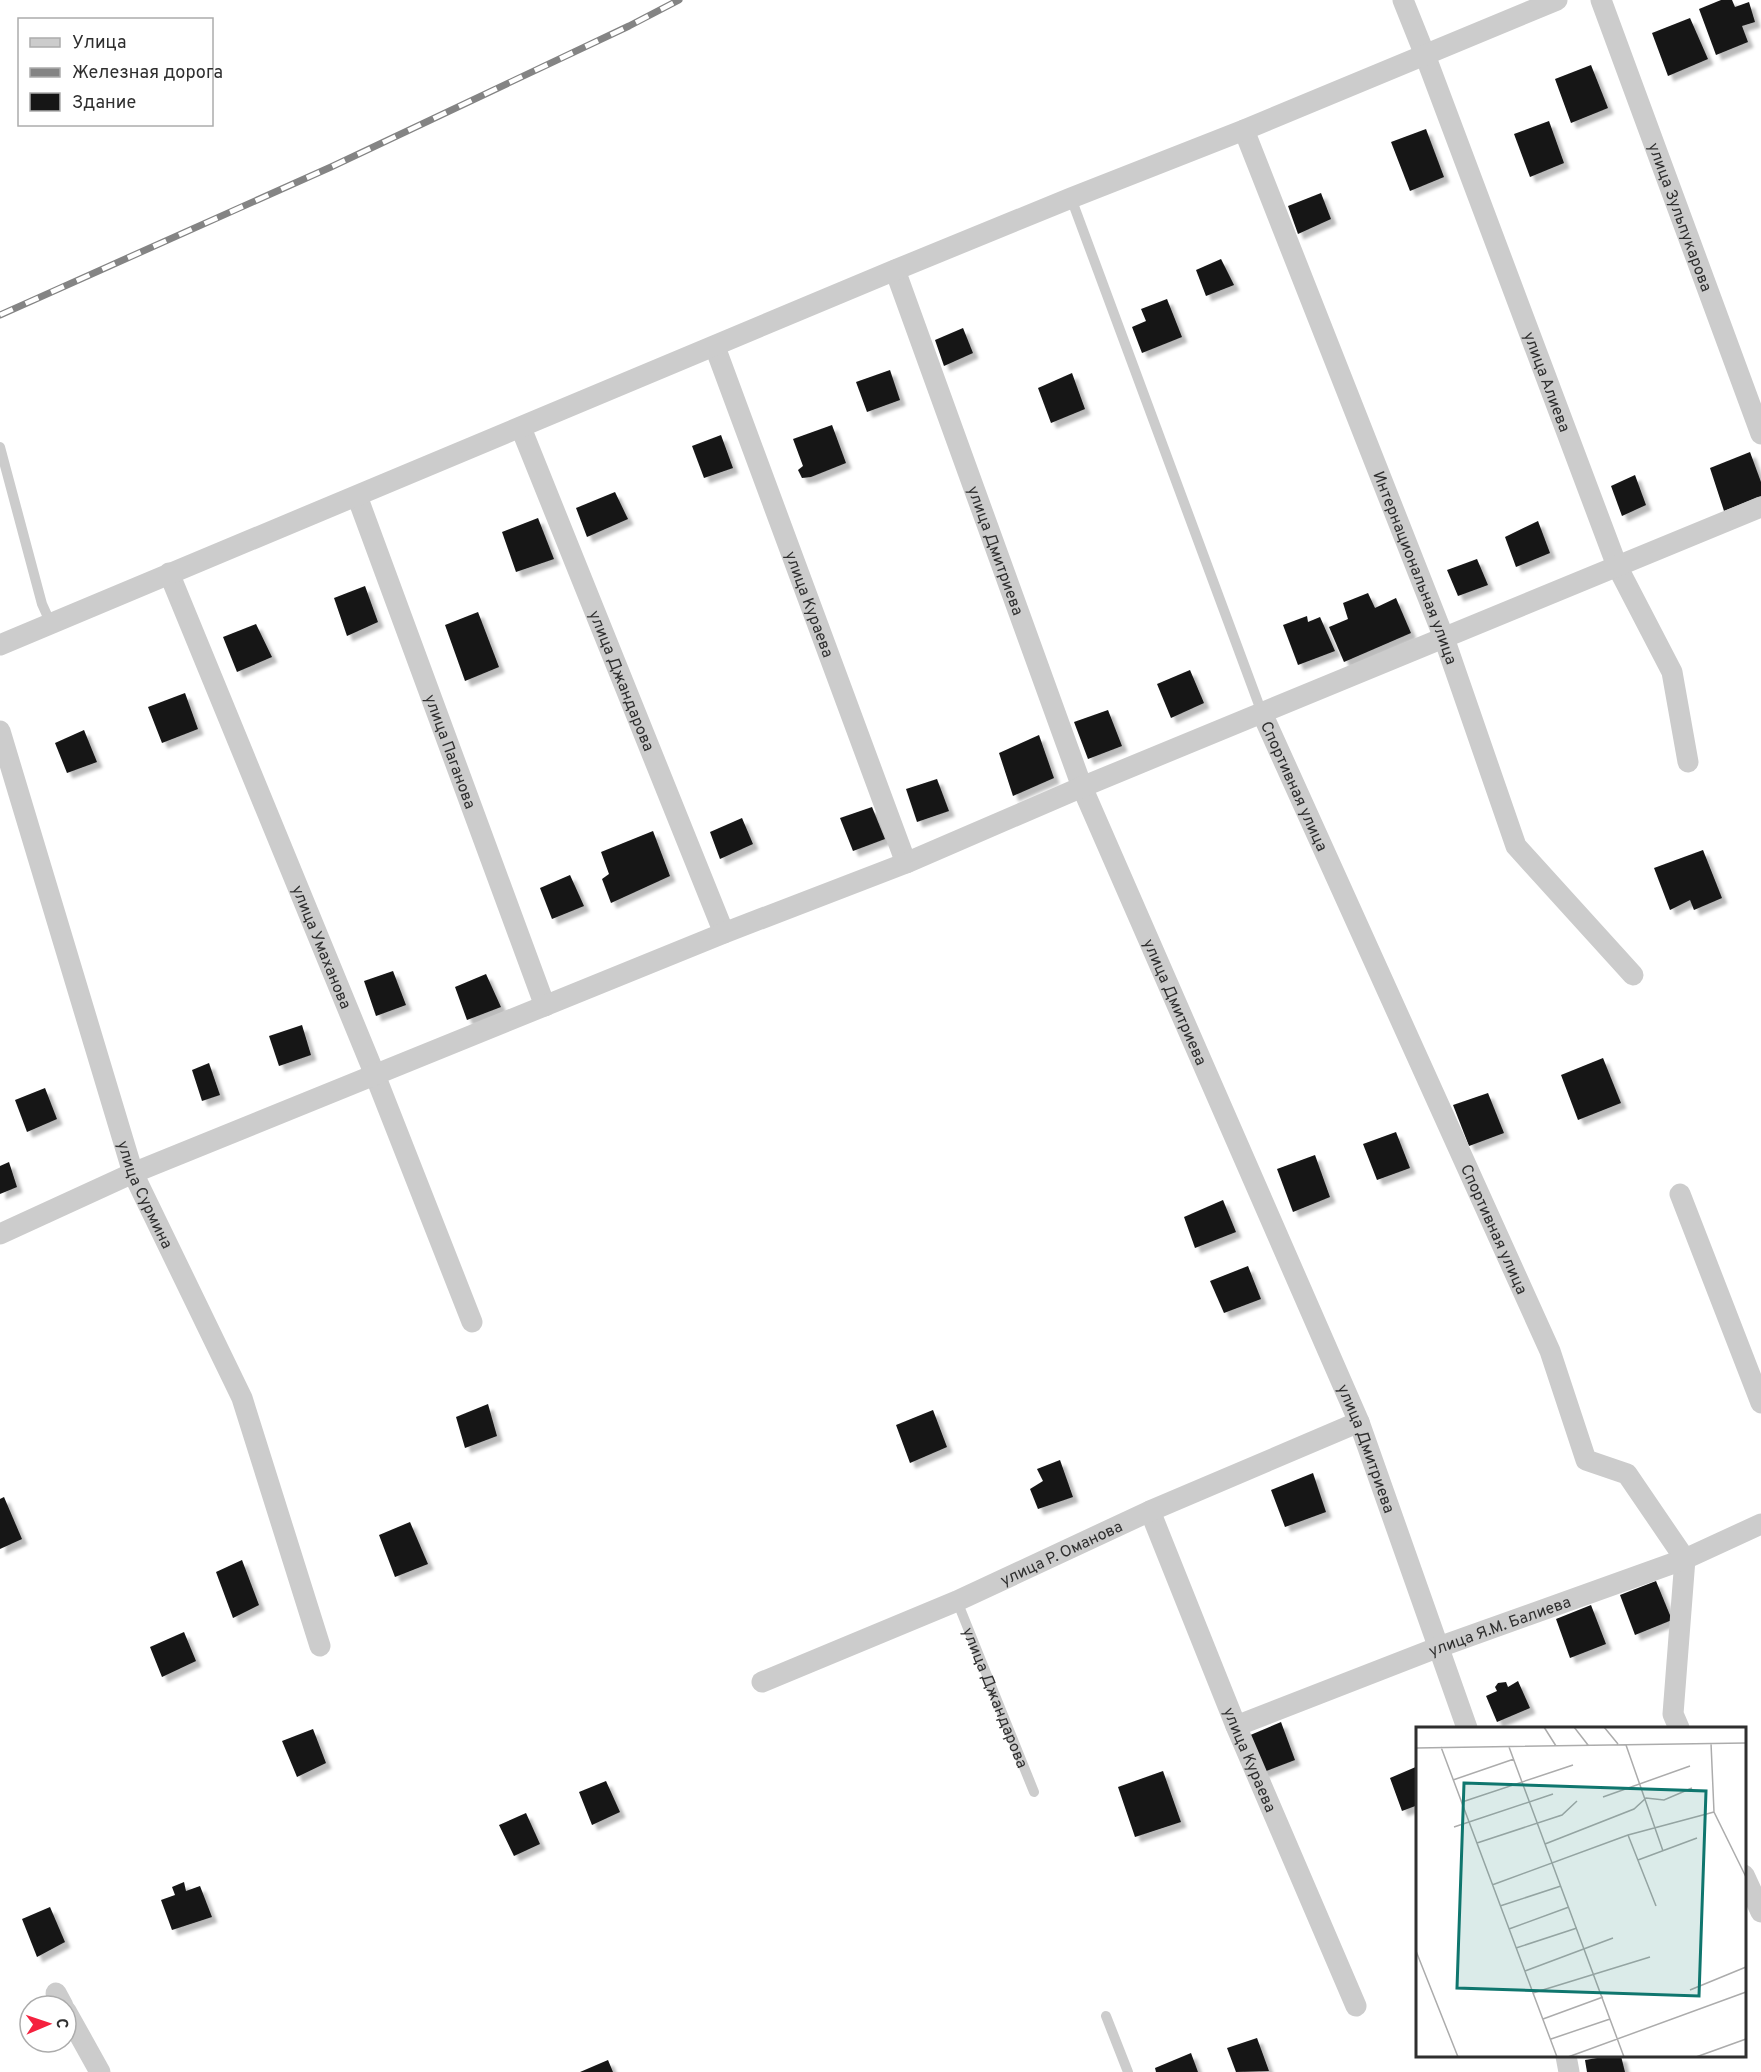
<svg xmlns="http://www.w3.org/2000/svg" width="1761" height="2072" font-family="Overpass,sans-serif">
<defs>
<filter id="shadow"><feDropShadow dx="5.5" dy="5.5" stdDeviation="1.5" flood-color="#0004"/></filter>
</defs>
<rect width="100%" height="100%" fill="#fff"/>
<path fill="#161616" filter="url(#shadow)" d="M1721,0h11l3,7 14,-5 6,20 -13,4 6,16 -32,13 -17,-46z
M1690,18l18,41 -40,17 -16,-43z
M1591,65l17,43 -37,15 -16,-44z
M1549,121l15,42 -34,14 -16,-43z
M1426,129l18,48 -34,14 -19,-49z
M1321,193l10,26 -33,15 -10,-28z
M1221,259l13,26 -28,11 -10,-26z
M1167,299l15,38 -40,16 -10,-26 14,-6 -5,-12z
M963,328l10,25 -29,13 -9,-26z
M890,370l10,30 -33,12 -11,-30z
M1072,373l13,36 -34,14 -13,-35z
M832,425l14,38 -35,14 -9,1 -4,-8 5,-4 -10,-27z
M721,435l12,33 -29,10 -12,-32z
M1750,452l11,30v14l-37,15 -14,-43z
M1635,475l11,30 -24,11 -11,-30z
M615,492l13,27 -41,18 -11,-29z
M538,518l16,41 -38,13 -14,-40z
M1538,521l12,32 -34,14 -11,-30z
M1477,559l11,26 -30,11 -11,-26z
M365,586l13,36 -31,14 -13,-38z
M1368,593l7,15 21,-10 15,35 -67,29 -15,-35 19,-8 -5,-16z
M478,612l21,55 -34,14 -20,-56z
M1307,616l1,6 12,-5 15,34 -37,14 -15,-40z
M256,624l16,33 -35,15 -14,-35z
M1190,670l14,33 -33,15 -14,-34z
M185,693l13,36 -36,14 -14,-36z
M1108,710l14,36 -34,13 -14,-37z
M84,730l13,32 -30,11 -12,-30z
M1039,735l15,43 -41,18 -14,-43z
M937,779l12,32 -32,11 -11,-33z
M872,807l13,32 -32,12 -13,-33z
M742,818l11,26 -33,15 -10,-27z
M653,831l17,45 -59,27 -9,-24 7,-5 -8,-22z
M1703,850l19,48 -28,12 -4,-10 -20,10 -16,-42z
M570,875l14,31 -32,13 -12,-31z
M393,971l13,34 -30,11 -12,-35z
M486,974l15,33 -34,13 -12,-33z
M302,1025l9,30 -32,11 -10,-30z
M1603,1058l18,45 -43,17 -17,-45z
M209,1063l11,32 -18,6 -10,-31z
M45,1088l12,31 -30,13 -12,-32z
M1488,1093l16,40 -35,13 -16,-41z
M1396,1132l14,36 -33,12 -14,-36z
M1315,1155l15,42 -37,15 -16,-43z
M9,1162l8,25 -17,7v-28z
M1223,1200l13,32 -41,16 -11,-31z
M1248,1266l13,33 -37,14 -14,-32z
M488,1404l9,32 -32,12 -9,-31z
M933,1410l14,37 -37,16 -14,-38z
M1060,1460l13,37 -35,12 -8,-20 13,-8 -6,-12z
M1313,1473l13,39 -41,15 -14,-37z
M4,1497l18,42 -22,10v-50z
M410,1522l18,42 -33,13 -16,-42z
M242,1560l17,45 -26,13 -17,-46z
M1656,1581l16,39 -37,15 -15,-40z
M1591,1605l15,39 -36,14 -14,-39z
M184,1632l12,29 -34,16 -12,-30z
M1518,1681l12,27 -33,14 -11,-26 11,-5 -2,-4 3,-4 8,-1 2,5z
M1281,1722l14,38 -34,13 -13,-37z
M313,1729l13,34 -29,14 -15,-36z
M1418,1766v39l-16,6 -12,-33z
M1163,1771l18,51 -46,15 -17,-50z
M606,1781l14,31 -28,13 -13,-33z
M526,1813l14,31 -26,12 -15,-31z
M184,1882l2,9 14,-5 12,31 -40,13 -11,-30 14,-5 -3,-8z
M50,1907l15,35 -28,15 -15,-38z
M1257,2038l12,33 -33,1 -9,-24z
M1191,2053l7,19h-42l-1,-4z
M1609,2056h12l4,16h-38l-2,-12z
M608,2060l5,12h-33z"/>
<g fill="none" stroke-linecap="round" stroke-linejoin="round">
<g stroke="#ccc" stroke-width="10">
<path d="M1071,198l191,515"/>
<path d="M0,447l42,157 9,20"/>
<path id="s1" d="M957,1601l77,191"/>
<path d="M1106,2016l22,56"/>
</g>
<g stroke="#ccc" stroke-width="21">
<path id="s2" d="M1403,0l22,55 192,511 55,106 16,90"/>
<path id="s3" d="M1601,0l160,434"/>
<path id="s4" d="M1244,130l200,508 72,208 117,129"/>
<path id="s5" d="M895,270l187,517 277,635 108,306"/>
<path id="s6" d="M715,347l191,516"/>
<path id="s7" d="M521,428l203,505"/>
<path id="s8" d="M357,496l188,510"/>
<path id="s9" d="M169,573l206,502 97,247"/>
<path d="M0,645l895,-375 176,-72 173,-68 313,-130"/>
<path id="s10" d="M1262,713l288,638 36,109 41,14 58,85 -12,155 6,14"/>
<path id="s11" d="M0,731l133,442 109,225 78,248"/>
<path d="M1680,1194l81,209"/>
<path d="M0,1234l133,-61 591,-240 182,-70 176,-76 679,-280"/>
<path id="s12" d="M1150,1511l86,215 120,280"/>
<path id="s13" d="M762,1682l195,-81 193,-90 209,-89"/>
<path id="s14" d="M1236,1726l203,-79 246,-88 76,-35"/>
<path d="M1744,1875l17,37"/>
<path d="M56,1993l7,13"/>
<path d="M66,2011l34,61"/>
<path d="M1566,2056l3,16"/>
</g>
<g stroke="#848484" stroke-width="7">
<path id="rail" d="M0,315l331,-148 298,-141 50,-26"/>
</g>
<use href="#rail" stroke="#fff" stroke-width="4.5" stroke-dasharray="14" stroke-linecap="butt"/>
</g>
<g text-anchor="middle" stroke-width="6" stroke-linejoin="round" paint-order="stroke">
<g font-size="16" fill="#2f2f2f" stroke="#fff">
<text dy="6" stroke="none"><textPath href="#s3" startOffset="231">улица Зульпукарова</textPath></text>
<text dy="6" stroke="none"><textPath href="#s2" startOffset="408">улица Алиева</textPath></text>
<text dy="6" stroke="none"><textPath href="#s5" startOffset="298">улица Дмитриева</textPath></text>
<text dy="6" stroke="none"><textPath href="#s4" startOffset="470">Интернациональная улица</textPath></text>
<text dy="6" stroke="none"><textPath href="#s6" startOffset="274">улица Кураева</textPath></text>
<text dy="6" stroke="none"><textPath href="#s7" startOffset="272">улица Джандарова</textPath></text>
<text dy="6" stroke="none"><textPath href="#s8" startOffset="272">улица Паганова</textPath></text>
<text dy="6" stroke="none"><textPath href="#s10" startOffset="80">Спортивная улица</textPath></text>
<text dy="6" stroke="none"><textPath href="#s9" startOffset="404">улица Умаханова</textPath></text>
<text dy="6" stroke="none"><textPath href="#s5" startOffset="784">улица Дмитриева</textPath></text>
<text dy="6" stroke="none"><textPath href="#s11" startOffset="486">улица Сурмина</textPath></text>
<text dy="6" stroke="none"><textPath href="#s10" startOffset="566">Спортивная улица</textPath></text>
<text dy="6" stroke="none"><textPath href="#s5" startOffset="1270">улица Дмитриева</textPath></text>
<text dy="6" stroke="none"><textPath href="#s13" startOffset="326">улица Р. Оманова</textPath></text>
<text dy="6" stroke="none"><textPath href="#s14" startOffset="282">улица Я.М. Балиева</textPath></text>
<text dy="6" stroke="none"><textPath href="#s1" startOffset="104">улица Джандарова</textPath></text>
<text dy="6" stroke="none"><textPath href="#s12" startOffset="268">улица Кураева</textPath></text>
</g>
</g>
<g transform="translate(1416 1727)">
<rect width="330" height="330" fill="#fff"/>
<path fill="none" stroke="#acacac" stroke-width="1.5" d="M128,0l12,19M158,0l14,18M188,0l14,17M295,16l3,69 32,65M210,18l37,106M25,20l116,310M93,20l115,310M0,21l330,-5M37,53l61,-21M187,70l87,-31M46,75l111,-37M38,100l99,-33M212,108l28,71M61,116l85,-28 15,-14M129,117l89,-35 12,-11 18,2 28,-12M222,133l59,-22M76,158l136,-50 86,-23M84,179l61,-20M93,202l60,-22M100,221l61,-20M0,224l42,106M109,244l88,-33M274,263l56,-23M117,266l117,-36M127,292l60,-22M135,312l59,-20M152,330l178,-65M280,330l50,-18"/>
<path fill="#0f766e" fill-opacity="0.15" stroke="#0f766e" stroke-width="3" d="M48,56l242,8 -7,205 -242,-8z"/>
<rect width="330" height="330" fill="none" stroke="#2f2f2f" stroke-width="3"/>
</g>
<rect x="18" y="18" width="195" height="108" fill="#ffffff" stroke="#acacac" stroke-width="1.5"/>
<rect x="30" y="38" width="30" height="9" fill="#cccccc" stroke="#acacac" stroke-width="1.5"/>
<text x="72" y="48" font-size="18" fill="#2f2f2f">Улица</text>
<rect x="30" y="68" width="30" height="9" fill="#848484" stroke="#acacac" stroke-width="1.5"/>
<text x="72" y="78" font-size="18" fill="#2f2f2f">Железная дорога</text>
<rect x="30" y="93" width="30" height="18" fill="#161616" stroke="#acacac" stroke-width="1.5"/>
<text x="72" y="108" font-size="18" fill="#2f2f2f">Здание</text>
<g transform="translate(48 2024) rotate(88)"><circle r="28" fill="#ffffff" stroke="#acacac" stroke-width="1.5"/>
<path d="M0-4.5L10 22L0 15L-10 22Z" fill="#f5213e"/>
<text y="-9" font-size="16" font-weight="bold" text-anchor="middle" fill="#2f2f2f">С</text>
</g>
</svg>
